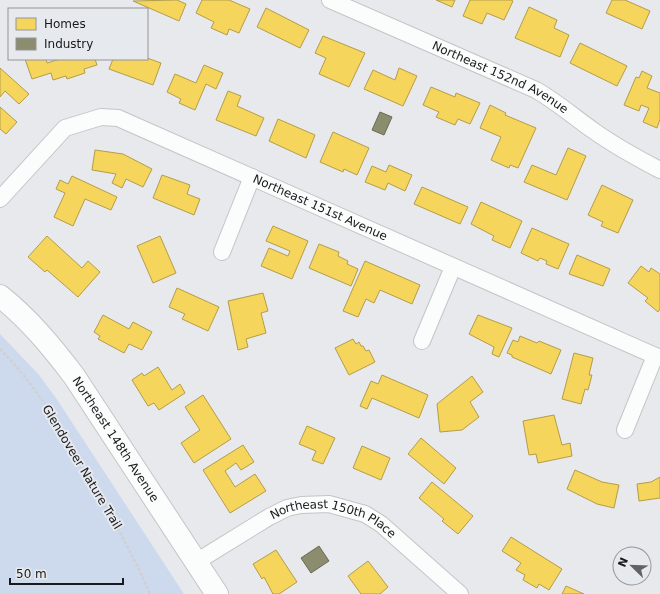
<svg xmlns="http://www.w3.org/2000/svg" width="660" height="594" font-family="'DejaVu Sans',sans-serif">
<rect width="100%" height="100%" fill="#e7e9ec"/>
<path fill="#cdd9ed" d="M0,334l39,41 19,26 126,193h-184z"/>
<path fill="#f6d55c" stroke="#b39d48" d="M177,0l9,4 -7,17 -46,-20z
M202,0h27l21,9 -11,24 -10,-4 -2,6 -16,-7 3,-6 -18,-9z
M436,0h19l-3,7z
M470,0h41l2,1 -9,19 -17,-7 -5,11 -19,-8z
M612,0h13l25,11 -8,18 -36,-16z
M529,7l28,13 -3,8 15,7 -9,22 -45,-19z
M266,8l43,22 -9,18 -43,-21z
M323,36l42,17 -16,34 -30,-13 7,-16 -11,-5z
M580,43l47,23 -10,20 -47,-23z
M147,58l14,5 -8,22 -44,-16 4,-10z
M25,59h21l1,4 13,-4h35l2,6 -13,4 1,4 -18,6 -1,-3 -13,4 -2,-7 -19,6z
M204,65l19,8 -7,16 -10,-5 -11,26 -16,-7 2,-4 -14,-7 8,-18 21,9z
M0,68l29,26 -10,10 -14,-13 -5,6z
M399,68l18,8 -14,30 -39,-17 9,-19 22,10z
M642,71l10,5 -5,12 13,5v26l-3,9 -14,-6 6,-14 -8,-3 -2,6 -15,-6 12,-28 3,1z
M431,87l24,10 1,-4 24,10 -10,21 -12,-5 -3,6 -19,-8 3,-5 -16,-7z
M228,91l13,5 -4,10 27,12 -8,18 -40,-16z
M490,105l16,8 -1,2 31,13 -18,40 -8,-3 -1,3 -18,-8 10,-23 -21,-9z
M0,107l17,15 -11,12 -6,-5z
M278,119l37,16 -9,23 -37,-17z
M333,132l36,16 -12,27 -13,-6 -1,3 -23,-10z
M568,148l18,8 -19,44 -43,-18 8,-17 24,10z
M95,150l28,4 29,15 -9,18 -17,-8 -4,9 -10,-5 4,-9 -24,-4z
M389,165l23,10 -7,16 -17,-8 -3,7 -20,-8 7,-16 14,6z
M162,175l28,10 -3,9 13,5 -6,16 -41,-17z
M72,176l45,21 -6,13 -26,-11 -12,27 -19,-9 11,-24 -9,-4 4,-9 8,4z
M602,185l31,15 -15,33 -17,-7 2,-4 -15,-7z
M422,187l46,20 -8,17 -46,-20z
M481,202l41,19 -12,27 -18,-8 2,-4 -23,-12z
M273,226l35,15 -16,38 -31,-13 8,-18 19,8 2,-5 -24,-10z
M532,228l37,16 -11,25 -12,-5 1,-3 -7,-3 -2,3 -17,-8z
M47,236l35,32 6,-7 12,11 -22,25 -31,-27 -2,2 -17,-15z
M160,236l16,37 -23,10 -16,-37z
M319,244l20,8 -1,4 10,5 -1,3 11,5 -7,17 -42,-18z
M577,255l33,14 -7,17 -34,-12z
M365,261l55,24 -8,19 -32,-14 -6,13 -8,-4 -8,18 -15,-6z
M641,266l8,6 2,-4 9,6v35l-2,3 -13,-11 3,-3 -20,-15z
M177,288l42,19 -11,24 -26,-12 3,-5 -16,-7z
M263,293l5,18 -7,2 5,20 -20,6 2,8 -10,3 -10,-49z
M103,315l26,14 4,-7 19,10 -10,18 -13,-6 -5,9 -26,-14 2,-3 -6,-4z
M478,315l34,13 -13,29 -7,-3 2,-7 -25,-13z
M520,336l17,7 2,-2 22,9 -10,24 -39,-17v-2l-5,-2 6,-13 5,2z
M353,339l3,5 3,-2 2,4h2l3,5 3,-1 6,12 -26,13 -14,-27z
M574,353l19,5 -4,17h3l-4,15 -3,-1 -4,15 -19,-5z
M158,367l14,23 8,-6 5,9 -26,17 -5,-7 -6,3 -16,-26 10,-7 2,3z
M382,375l46,20 -9,23 -47,-20 -5,11 -7,-3 11,-25 7,3z
M472,376l11,16 -13,10 9,15 -17,13 -22,2 -3,-28z
M203,395l28,44 -37,24 -13,-20 19,-13 -15,-23z
M554,415l8,30 8,-2 2,13 -34,7 -2,-9 -7,1 -6,-34z
M307,426l28,12 -12,26 -11,-4 4,-9 -17,-7z
M421,438l35,30 -12,16 -36,-30z
M243,445l11,17 -13,8 -5,-7 -11,8 10,16 20,-13 11,17 -36,22 -27,-43z
M362,446l28,12 -9,22 -28,-12z
M575,470l27,12 17,3 -5,23 -17,-4 -30,-15z
M660,477v21l-21,3 -2,-17 14,-2z
M432,482l41,34 -15,18 -16,-13 2,-2 -25,-21z
M511,537l51,32 -13,21 -10,-6 -2,4 -14,-8 2,-5 -9,-5 5,-7 -19,-12z
M276,550l21,32 -18,12h-6l-9,-17 -2,2 -9,-15z
M368,561l20,26 -8,7h-19l-13,-18z
M566,586l18,8h-22z"/>
<path fill="#8c8c6e" stroke="#696a55" d="M380,112l12,5 -8,18 -12,-5z
M319,546l10,15 -18,12 -10,-15z"/>
<g fill="none" stroke-linecap="round" stroke-linejoin="round">
<g stroke="#c3c5c7" stroke-width="18">
<g id="street">
<path id="s1" d="M330,0l206,90c21,12 38,27 58,41 21,15 43,27 66,39"/>
<path id="s2" d="M0,199l65,-71 36,-11 17,1 542,240"/>
<path d="M222,252l30,-75"/>
<path d="M422,341l31,-74"/>
<path d="M625,430l30,-74"/>
<path id="s3" d="M196,562l73,-45 18,-9 14,-3 28,-1 36,10 16,10 79,70"/>
</g>
</g>
<g stroke="#c3c5c7" stroke-width="24">
<g id="secondary">
<path id="s4" d="M0,296c29,23 52,51 74,80l143,218"/>
</g>
</g>
<path stroke="#d0d0d1" stroke-width="2.5" stroke-dasharray="3 2" stroke-linecap="butt" d="M0,349c35,35 61,79 85,121 24,42 46,80 65,124"/>
<use href="#street" stroke="#fbfcfc" stroke-width="16"/>
<use href="#secondary" stroke="#fbfcfc" stroke-width="22"/>
</g>
<g text-anchor="middle" stroke-width="4" stroke-linejoin="round" paint-order="stroke">
<g font-size="12" fill="#18191a" stroke="#e6e9ed">
<text dy="4" stroke="none"><textPath href="#s1" startOffset="187">Northeast 152nd Avenue</textPath></text>
<text dy="4" stroke="none"><textPath href="#s2" startOffset="372">Northeast 151st Avenue</textPath></text>
<text dy="4" stroke="none"><textPath href="#s4" startOffset="185">Northeast 148th Avenue</textPath></text>
<text transform="translate(82 467) rotate(59)" y="4">Glendoveer Nature Trail</text>
<text dy="4" stroke="none"><textPath href="#s3" startOffset="155">Northeast 150th Place</textPath></text>
</g>
</g>
<rect x="8" y="8" width="140" height="52" fill="#e6e9ed" stroke="#949699"/>
<rect x="16" y="18" width="20" height="12" fill="#f6d55c" stroke="#949699"/>
<text x="44" y="28" font-size="12" fill="#18191a">Homes</text>
<rect x="16" y="38" width="20" height="12" fill="#8c8c6e" stroke="#949699"/>
<text x="44" y="48" font-size="12" fill="#18191a">Industry</text>
<g transform="translate(632 566) rotate(293)"><circle r="19" fill="#e6e9ed" stroke="#949699"/>
<path d="M0-3L7 15L0 10L-7 15Z" fill="#606264"/>
<text y="-6" font-size="11" font-weight="bold" text-anchor="middle" fill="#18191a">N</text>
</g>
<path d="M10 578v6h113v-6" fill="none" stroke="#18191a" stroke-width="2"/>
<text x="16" y="578" font-size="12" fill="#18191a" stroke="#e6e9ed" stroke-width="3" paint-order="stroke">50 m</text>
</svg>
